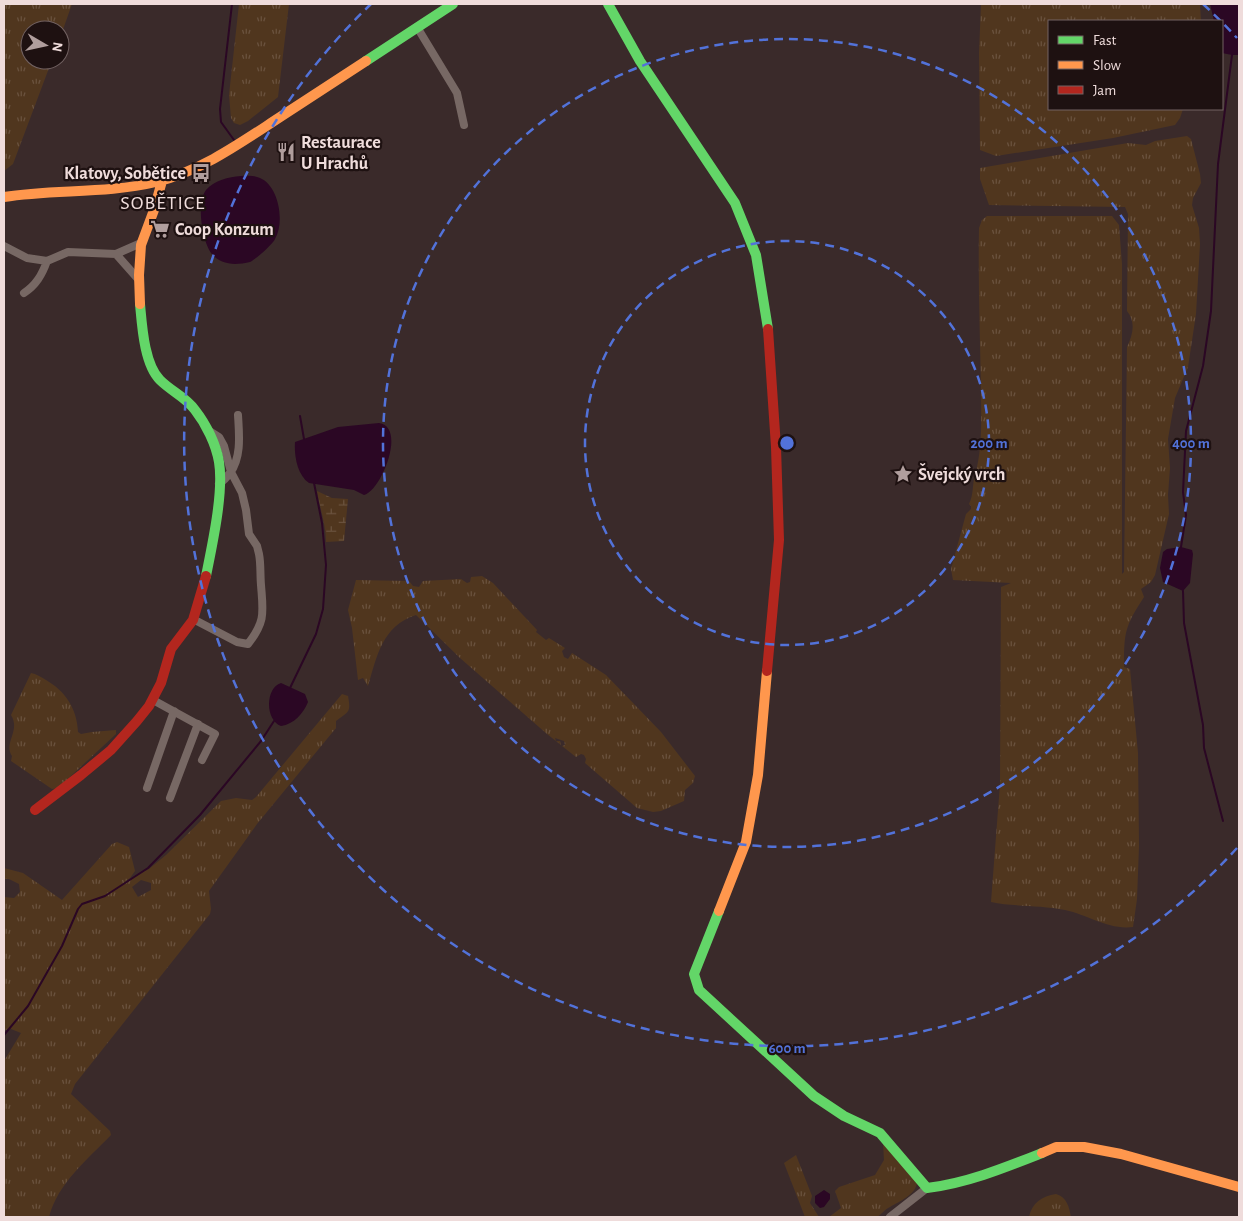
<svg xmlns="http://www.w3.org/2000/svg" width="1243" height="1221" font-family="'Alegreya Sans',sans-serif">
<defs>
<pattern id="grass-tufts" width="24" height="20" patternUnits="userSpaceOnUse" patternTransform="scale(1.25)"><rect width="24" height="20" fill="#50361e"/><path d="M3 7l-1-3M5 7V3M7 7l1-3M15 17l-1-3M17 17v-4M19 17l1-3" fill="none" stroke="#6a523e"/></pattern>
<pattern id="wetland-marsh" width="20" height="14" patternUnits="userSpaceOnUse" patternTransform="scale(1.25)"><rect width="20" height="14" fill="#50361e"/><path d="M1 5h8M5 5V1M11 12h8M15 12V8" fill="none" stroke="#6a523e"/></pattern>
</defs>
<rect width="100%" height="100%" fill="#3a2a2a"/>
<path fill="url(#grass-tufts)" fill-rule="evenodd" d="M4,4h68l-12,34v-8h-30v30h22l-39,104 -9,7z
M239,4h50l-11,93 -30,24 -8,4 -6,-2 -3,-5 -2,-23z
M981,4h219l1,17h-152v88h134l-3,9 -5,7 -62,13 -117,18 -16,-6 -1,-97z
M1187,136l4,3 9,35 1,9 -8,15 -1,7 7,23 1,16 -4,70 -8,53 -13,31 -7,41 2,29 -2,27 1,19 -14,61 -4,7 -10,7 3,8c-19,29 -20,35 -20,70l6,2 8,84 1,93 -2,53 -4,28c-25,3 -44,-12 -68,-17 -24,-5 -50,-3 -74,-8l9,-118 1,-197 10,-4 -58,-3 -2,-11 15,-55 5,-5v-3l-2,-2c5,-10 3,-19 6,-29 8,-27 6,-59 6,-87 -1,-54 -3,-107 -2,-160l3,-8 5,-4h125l7,9 3,39v310l2,-2 3,-225c6,-12 9,-25 0,-36l1,-97 -3,-7 -136,-2 -9,-26v-11l148,-25 18,2 9,-4z
M482,576l11,7 44,47 -1,2 10,8 3,-2 16,10 -3,3 2,6 4,2 4,-6 34,22 55,57 34,44 -2,7 -8,7 -1,11 -23,10 -8,1 -16,-4 -52,-45 1,-4 -2,-4 -3,-1 -5,3 -14,-11 3,-1 -1,-4 -9,-3 1,3h4l1,4 -14,-11 -87,-76 -44,-43c-34,11 -39,41 -48,71l-5,-8 -5,2 -6,-52 -4,-18 8,-30 53,1 4,5 6,1 4,-6 38,-2 6,4 3,-1 1,-5z
M31,673c5,1 10,4 15,7 19,11 31,28 32,52l3,2 11,-2 24,-2v4l-58,54 -6,1 -3,-2 -38,-26 1,-5c-9,-13 9,-25 -1,-41z
M342,694l6,2c3,17 1,15 -12,25v7l-79,96 -48,67 2,18 -1,5 -135,170 -4,10 39,37 1,4c-24,25 -53,48 -62,82h-45v-156l17,-28 -10,-4 -7,1v-133l10,1 6,-6 -1,-8 -10,-5h-5v-11l19,5 39,27 50,-56 5,-2 12,5 6,24 -5,7 -7,5 26,-14 17,-14 55,-54 15,-3 16,2 4,-3zM141,880l10,3v7l-13,7 -6,-10z
M883,1142l34,41c-2,12 -17,18 -27,24 -5,2 -8,7 -13,10h-48l12,-9 -6,-17 4,-4 36,-12 9,-15z
M796,1155l16,41 -2,7 9,14h-14l-21,-54z
M1056,1194c11,3 13,13 15,23h-42c3,-14 13,-21 27,-23z"/>
<path fill="url(#wetland-marsh)" d="M317,491l15,7 16,1 -4,42 -18,1c0,-17 -6,-33 -9,-51z"/>
<path fill="#2b0724" d="M1210,4h29v51h-7l-10,-2v-32h-8z
M241,176c6,0 13,-1 19,2 19,8 25,44 15,61 -2,5 -20,21 -25,23 -4,1 -11,2 -15,2 -9,0 -19,-4 -24,-11 -9,-13 -15,-50 -5,-63 9,-10 22,-13 35,-14z
M379,423c28,4 2,68 -15,72l-10,-5 -45,-7c-12,-8 -15,-28 -14,-41l43,-15z
M1181,547l11,3 1,4 -3,29 -7,8 -20,-9 -3,-14 3,-16 4,-3z
M281,683l24,11 3,8c-5,12 -14,22 -27,24 -16,-6 -16,-38 0,-43z
M824,1190l6,4v5l-6,8 -4,1 -5,-5v-7z"/>
<g fill="none" stroke-linecap="round" stroke-linejoin="round">
<path stroke="#2b0724" stroke-width="2" d="M232,4l-12,105 1,13 13,18
M300,416l4,23
M1181,547l5,-32 -3,-23 3,-61 17,-65 8,-55 7,-147 14,-109
M1183,591l1,32 19,102 1,23 19,73
M290,688l26,-54 7,-25 3,-44 -4,-42 -8,-40
M4,1035l24,-29 34,-60 16,-37 4,-5 23,-8 43,-28 52,-53 61,-74 13,-20"/>
<path stroke="#776864" stroke-width="8" d="M417,27l40,66 7,32
M4,246l23,12 20,3 21,-9 48,2 25,-11
M116,254l23,26
M24,293c12,-8 18,-18 23,-32
M219,484c4,-3 8,-7 11,-11 12,-16 9,-40 8,-58
M193,619l44,23 11,2c18,-23 15,-32 13,-59 -1,-11 0,-21 -2,-31l-2,-8 -8,-12 -3,-24 -4,-17 -11,-21 -7,-26 -5,-9 -11,-7
M153,700l62,34 -13,26
M147,788l27,-77
M170,798l28,-74
M890,1217l37,-29"/>
<path stroke="#63d668" stroke-width="10" d="M608,4l32,57 95,142 21,52 12,74
M366,61l87,-57
M140,304c2,21 4,60 20,76 12,12 26,17 35,30 11,14 21,34 24,52 5,30 -7,84 -13,114
M719,911l-25,63 5,16 115,106 30,20 36,17 47,55c40,-5 77,-20 115,-35"/>
<path stroke="#ff974d" stroke-width="10" d="M4,197c50,-8 102,-3 152,-15 44,-11 80,-36 118,-61 31,-20 61,-40 92,-60
M140,304l-1,-29 2,-30 13,-35 8,-29
M719,911l27,-69 12,-67 9,-104
M1042,1153l14,-6h28l37,7 118,33"/>
<path stroke="#b3261e" stroke-width="10" d="M767,671l12,-131 -3,-93 -8,-118
M35,810l46,-35 30,-25 26,-29 12,-15 12,-23 10,-34 22,-29 13,-44"/>
</g>
<g fill="none" stroke="#5272d9" stroke-width="2.5" stroke-dasharray="9 6">
<circle cx="787" cy="443" r="202"/>
<circle cx="787" cy="443" r="404"/>
<path d="M1237 848A605 605 0 1 1 371 4M1203 4A605 605 0 0 1 1237 38"/>
</g>
<defs>
<g id="restaurant-bare" transform="scale(1.5)"><path d="M-5-6h1v4h1v-4h1v4h1v-4h1v5L-1.5 .5V6h-2V.5L-5-1ZM5-6V6H3V1.5H1.5Q1.5-4 5-6Z" fill="#b09e9d" stroke="#1e1111" stroke-width="2.5" paint-order="stroke"/></g>
<g id="bus-bare" transform="scale(1.5)"><path d="M-5-6H5V4H4V6H2V4H-2V6H-4V4H-5ZM-3.5-4V0h7V-4ZM-3.5 1.2v1.5H-2V1.2ZM2 1.2v1.5H3.5V1.2Z" fill="#b09e9d" stroke="#1e1111" stroke-width="2.5" paint-order="stroke"/></g>
<g id="supermarket-bare" transform="scale(1.5)"><path d="M-6-5.5h2.5l.6 2H6L4.5 2H-2.5L-4.4-4H-6ZM-1.5 3.2a1.3 1.3 0 1 0 .1 0ZM3 3.2a1.3 1.3 0 1 0 .1 0Z" fill="#b09e9d" stroke="#1e1111" stroke-width="2.5" paint-order="stroke"/></g>
<g id="sight-bare" transform="scale(1.5)"><path d="M0-6L1.8-2.2L6-1.7L2.9 1.2L3.7 5.4L0 3.3L-3.7 5.4L-2.9 1.2L-6-1.7L-1.8-2.2Z" fill="#b09e9d" stroke="#1e1111" stroke-width="2.5" paint-order="stroke"/></g>
</defs>
<g fill-rule="evenodd">
<use href="#restaurant-bare" x="286" y="152"/>
<use href="#bus-bare" x="201" y="173"/>
<use href="#supermarket-bare" x="160" y="229"/>
<use href="#sight-bare" x="903" y="474"/>
</g>
<g text-anchor="middle" stroke-width="4.5" stroke-linejoin="round" paint-order="stroke">
<g font-size="18" font-weight="bold" fill="#efdcdb" stroke="#1e1111" text-anchor="start">
<text x="301" y="148">Restaurace<tspan x="301" dy="21">U Hrachů</tspan></text>
<text x="186" y="179" text-anchor="end">Klatovy, Sobětice</text>
<text x="175" y="235">Coop Konzum</text>
<text x="918" y="480">Švejcký vrch</text>
</g>
<g font-size="20" letter-spacing="1" fill="#efdcdb" stroke="#1e1111">
<text x="163" y="209">SOBĚTICE</text>
</g>
</g>
<circle cx="787" cy="443" r="8" fill="#5272d9" stroke="#1e1111" stroke-width="2.5"/>
<g font-size="15" text-anchor="middle" font-weight="bold" fill="#5272d9" stroke="#1e1111" stroke-width="4.5" stroke-linejoin="round" paint-order="stroke">
<text x="989" y="448">200 m</text>
<text x="1191" y="448">400 m</text>
<text x="787" y="1053">600 m</text>
</g>
<rect width="1243" height="1221" fill="none" stroke="#efdcdb" stroke-width="10"/>
<rect x="1048" y="20" width="175" height="90" fill="#1e1111" stroke="#726262"/>
<rect x="1058" y="36" width="25" height="8" fill="#63d668" stroke="#726262"/>
<text x="1093" y="45" font-size="15" fill="#efdcdb">Fast</text>
<rect x="1058" y="61" width="25" height="8" fill="#ff974d" stroke="#726262"/>
<text x="1093" y="70" font-size="15" fill="#efdcdb">Slow</text>
<rect x="1058" y="86" width="25" height="8" fill="#b3261e" stroke="#726262"/>
<text x="1093" y="95" font-size="15" fill="#efdcdb">Jam</text>
<g transform="translate(45 45) rotate(99)"><circle r="24" fill="#1e1111" stroke="#726262"/>
<path d="M0-4L9 19L0 12L-9 19Z" fill="#b09e9d"/>
<text y="-8" font-size="14" font-weight="bold" text-anchor="middle" fill="#efdcdb">N</text>
</g>
</svg>
